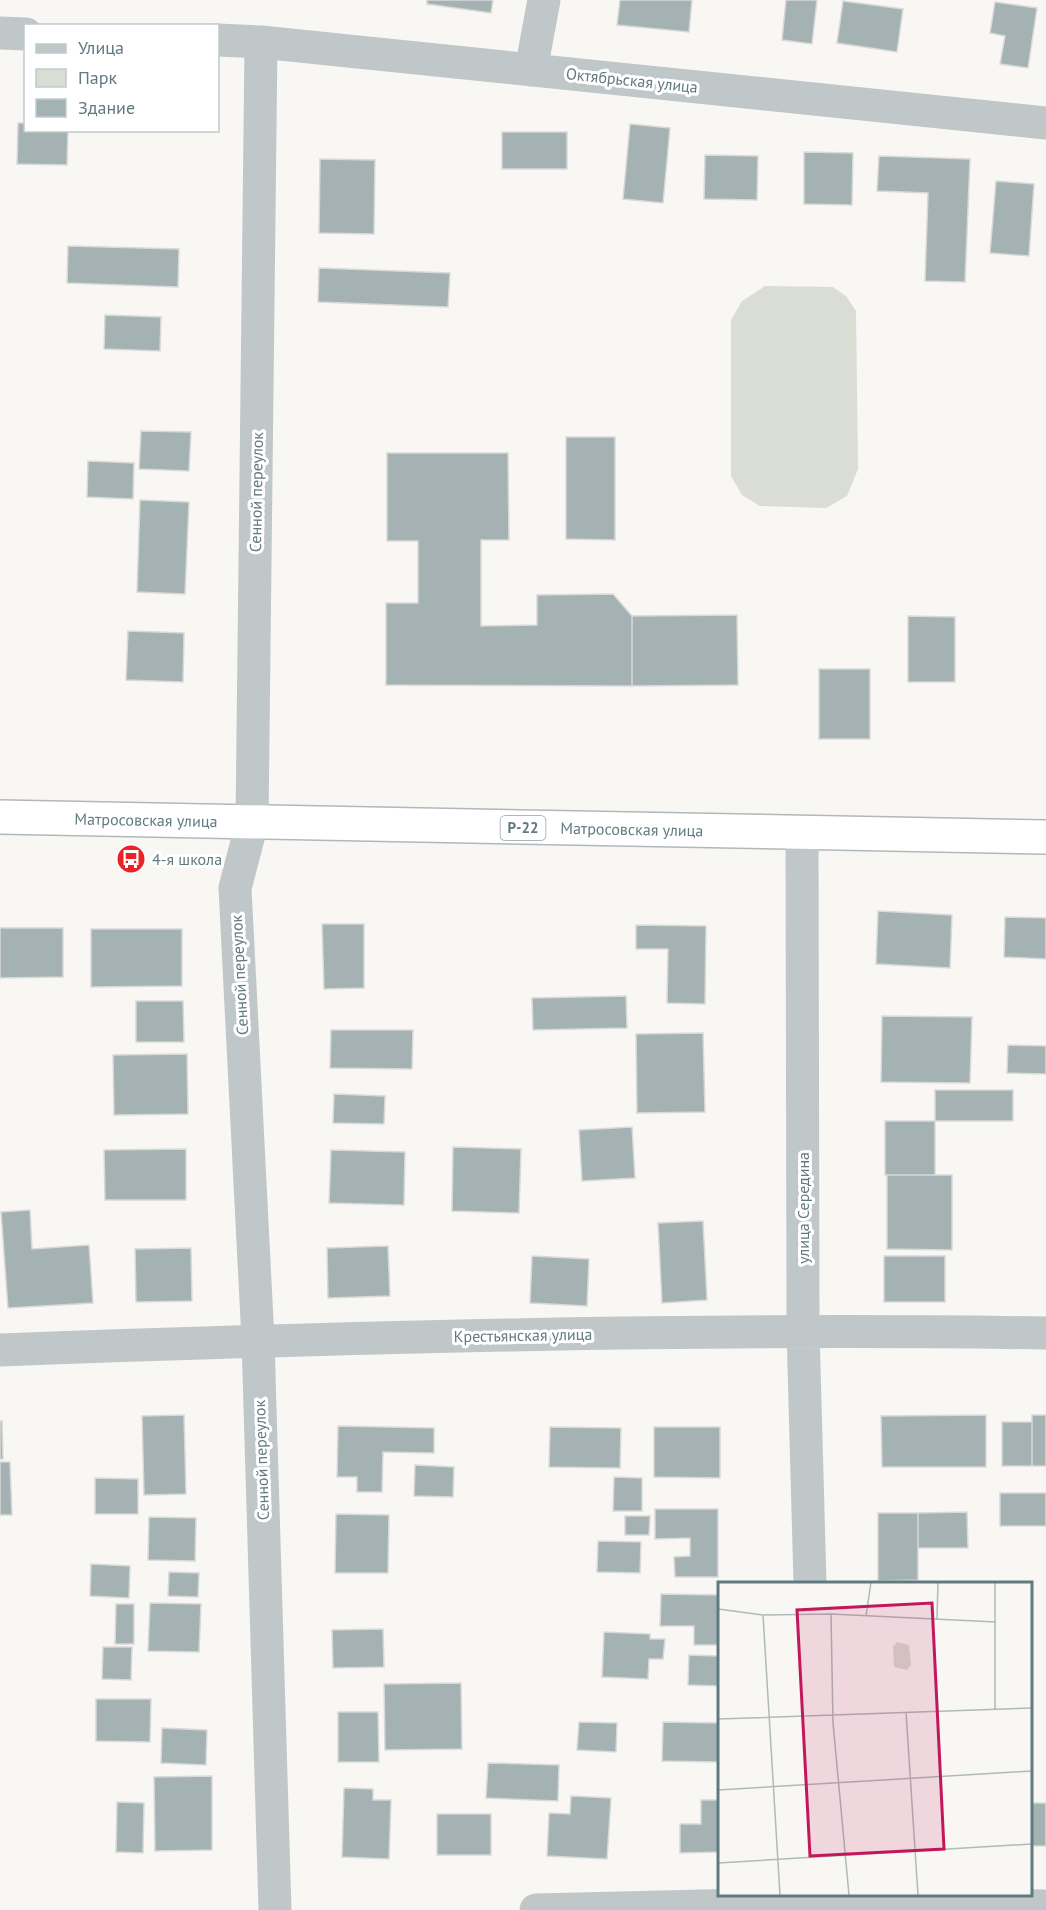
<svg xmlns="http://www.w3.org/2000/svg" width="1046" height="1910" font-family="'PT Sans',sans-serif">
<rect width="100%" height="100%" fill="#f8f7f4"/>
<path fill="#d9ddd3" d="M765,286l68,1 13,9 10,15 2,158 -11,27 -21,12 -66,-2 -18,-11 -11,-19v-156l11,-19z"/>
<path fill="#a4b2b4" stroke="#d9d9d7" stroke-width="1.5" d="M427,0h66l-2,13 -64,-9z
M620,0h72l-3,32 -72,-7z
M786,0h31l-5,44 -30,-4z
M843,1l60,8 -6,43 -60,-9z
M995,2l42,6 -9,60 -28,-4 5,-28 -15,-3z
M18,123h8v7h42l-1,35 -50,-1z
M630,124l40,4 -7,75 -40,-4z
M502,132h65v37h-65z
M804,152l49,1 -1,52 -48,-1z
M705,155l53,1 -1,44 -53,-1z
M879,156l91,3 -5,123 -40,-1 3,-88 -51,-2z
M320,159l55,1 -1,74 -55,-1z
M996,181l38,3 -5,72 -39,-3z
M68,246l111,3 -1,38 -111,-4z
M319,268l131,5 -2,34 -130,-5z
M105,315l56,2 -1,34 -56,-2z
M141,431l50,1 -2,39 -50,-2z
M566,437h49v103l-49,-1z
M387,453h121l1,87h-28v86l56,-1v-30l76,-1 19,22v70l-246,-1v-82h32v-62h-31z
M88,461l46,2 -1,36 -46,-2z
M140,500l49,2 -4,92 -48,-2z
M737,615l1,70 -106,1v-70z
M908,616l47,1v65h-47z
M128,631l56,2 -1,49 -57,-2z
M819,669h51v70h-51z
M878,911l74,4 -2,53 -74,-4z
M1005,917l41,1v41l-42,-2z
M322,924h42v64l-40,1z
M636,925l70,1 -1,78 -38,-1 1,-54h-32z
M0,928h63v49l-63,1z
M91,929h91v57l-91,1z
M626,996l1,32 -94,2 -1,-32z
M136,1001h47l1,41h-48z
M882,1016l90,1 -2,66 -89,-1z
M331,1030h82l-1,39 -82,-1z
M703,1033l2,79 -68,1 -1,-79z
M1008,1045l38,1v28l-39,-1z
M187,1054l1,60 -74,1 -1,-60z
M935,1090h78v31h-78z
M334,1094l51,2 -1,28 -51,-1z
M885,1121h50v54h-50z
M632,1127l3,51 -53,3 -3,-51z
M453,1147l68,2 -2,64 -67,-2z
M186,1149v51h-81l-1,-50z
M331,1150l74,2 -1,53 -75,-2z
M887,1175h65v75l-65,-1z
M30,1210l2,39 57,-4 4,58 -85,5 -7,-96z
M703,1221l4,79 -45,3 -4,-80z
M388,1246l2,50 -62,2 -1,-50z
M191,1248l1,53 -56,1 -1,-53z
M532,1256l57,3 -2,47 -57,-3z
M884,1256h61v46h-61z
M184,1415l2,79 -42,1 -2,-79z
M986,1415v52h-104l-1,-51z
M1032,1415h14v51h-14z
M0,1421h2l1,38h-3z
M1002,1422h30v44h-30z
M338,1426l96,2v25l-51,-1 -1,40h-25v-15h-20z
M550,1427l71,1 -1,40 -71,-1z
M654,1427h66v51l-66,-1z
M0,1462h10l2,53h-12z
M415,1465l39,2 -1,30 -39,-1z
M614,1477l28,1v33h-29z
M95,1478l43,1v35h-43z
M1000,1493h46v33h-46z
M655,1509h63v68h-43l-1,-20 16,-1v-18l-35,1z
M967,1512l1,36h-50v-35z
M878,1513h40v67l-40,1z
M336,1514l53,1 -1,58h-53z
M625,1516h25l-1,19h-24z
M149,1517l47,1 -1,43 -47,-1z
M598,1541l43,1 -1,31 -43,-1z
M91,1564l39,2 -1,32 -39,-2z
M169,1572l30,1 -1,24 -30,-1z
M661,1594l58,1v50h-25v-19h-34z
M150,1603l51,1 -2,48 -51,-1z
M116,1604h18v40h-19z
M383,1629l1,38 -51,1 -1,-38z
M604,1632l46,2v5h15l-2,20h-14l-1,20 -46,-2z
M103,1647h29l-1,33 -29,-1z
M689,1655l30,1v30l-31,-1z
M461,1683l1,66 -77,1 -1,-66z
M96,1699h55l-1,43 -54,-1z
M338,1712h40l1,50h-41z
M579,1722l38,1 -1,29 -39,-2z
M663,1722l56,1v39l-57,-1z
M162,1728l45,2 -1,35 -45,-2z
M488,1763l71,2 -1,36 -72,-3z
M212,1776v74l-57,1 -1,-74z
M344,1788l29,1v11h18l-2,59 -47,-2z
M571,1796l40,2 -4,61 -60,-3 2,-43 21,1z
M701,1800h18v52l-39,1v-29h21z
M117,1802l27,1 -1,50 -27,-1z
M1030,1803h16v43h-16z
M437,1814h54v41h-54z"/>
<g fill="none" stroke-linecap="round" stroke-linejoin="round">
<g stroke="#b1b8ba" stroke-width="36">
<g id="highway">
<path id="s1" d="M0,817l1046,20"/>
</g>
</g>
<path stroke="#c0c7c9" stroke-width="33" d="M0,33l26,1
M218,40l43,2 785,81
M261,42l-9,781 -17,65 23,452 17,570
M531,70l13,-70
M802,833l1,497 7,253
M0,1350c349,-13 697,-22 1046,-17
M536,1910l284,-7 226,3"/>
<use href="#highway" stroke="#fff" stroke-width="33"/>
</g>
<defs>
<g id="bus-disc" transform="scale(1.5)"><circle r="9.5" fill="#e92328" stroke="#fff"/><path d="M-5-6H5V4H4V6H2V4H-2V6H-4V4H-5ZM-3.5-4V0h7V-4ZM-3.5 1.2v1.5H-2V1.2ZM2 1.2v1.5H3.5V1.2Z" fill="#fff"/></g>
</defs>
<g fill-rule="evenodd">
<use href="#bus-disc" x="131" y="859"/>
</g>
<g text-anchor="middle" stroke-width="6" stroke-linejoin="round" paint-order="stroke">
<rect fill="#fff" stroke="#90a2a6" stroke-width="1.5" x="500.5" y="816" width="45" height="24" rx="4.5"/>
<g font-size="15" font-weight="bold" fill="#617a80">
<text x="523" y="833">Р-22</text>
</g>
<g font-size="16" fill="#617a80" stroke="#fff">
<text transform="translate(632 80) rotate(6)" y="6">Октябрьская улица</text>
<text transform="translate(256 492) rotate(-89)" y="6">Сенной переулок</text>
<text dy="6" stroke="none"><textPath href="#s1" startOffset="146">Матросовская улица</textPath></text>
<text dy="6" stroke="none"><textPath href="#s1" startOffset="632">Матросовская улица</textPath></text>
<text transform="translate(239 975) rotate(-93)" y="6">Сенной переулок</text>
<text transform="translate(803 1208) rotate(-90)" y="6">улица Середина</text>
<text transform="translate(523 1335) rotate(-1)" y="6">Крестьянская улица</text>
<text transform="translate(261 1460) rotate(-92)" y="6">Сенной переулок</text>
</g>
<g font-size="16" fill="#617a80" stroke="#fff" text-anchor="start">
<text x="152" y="865">4-я школа</text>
</g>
</g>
<g transform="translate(718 1582)">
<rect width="314" height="314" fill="#f8f7f4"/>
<path d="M179,60l12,3 2,20 -4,5 -13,-3 -1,-20z" fill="#d9ddd3"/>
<path fill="none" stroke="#aebabc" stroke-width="1.5" d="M0,27l45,6 68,-1 165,8M113,32l2,109 16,172M45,33l17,280M148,34l5,-34M219,37l1,-37M277,127v-127M188,130l12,183M0,137l314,-11M0,208l314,-19M0,281l314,-19"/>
<path fill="#c2185b" fill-opacity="0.15" stroke="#c2185b" stroke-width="3" d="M214,21l12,246 -134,7 -13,-246z"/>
<rect width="314" height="314" fill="none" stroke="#617a80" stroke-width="3"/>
</g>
<rect x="24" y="24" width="195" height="108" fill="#ffffff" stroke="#c0cacc" stroke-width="1.5"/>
<rect x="36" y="44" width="30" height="9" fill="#c0c7c9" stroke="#c0cacc" stroke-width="1.5"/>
<text x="78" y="54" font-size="18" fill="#617a80">Улица</text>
<rect x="36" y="69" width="30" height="18" fill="#d9ddd3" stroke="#c0cacc" stroke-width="1.5"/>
<text x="78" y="84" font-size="18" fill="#617a80">Парк</text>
<rect x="36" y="99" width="30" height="18" fill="#a4b2b4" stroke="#c0cacc" stroke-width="1.5"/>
<text x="78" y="114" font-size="18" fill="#617a80">Здание</text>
</svg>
